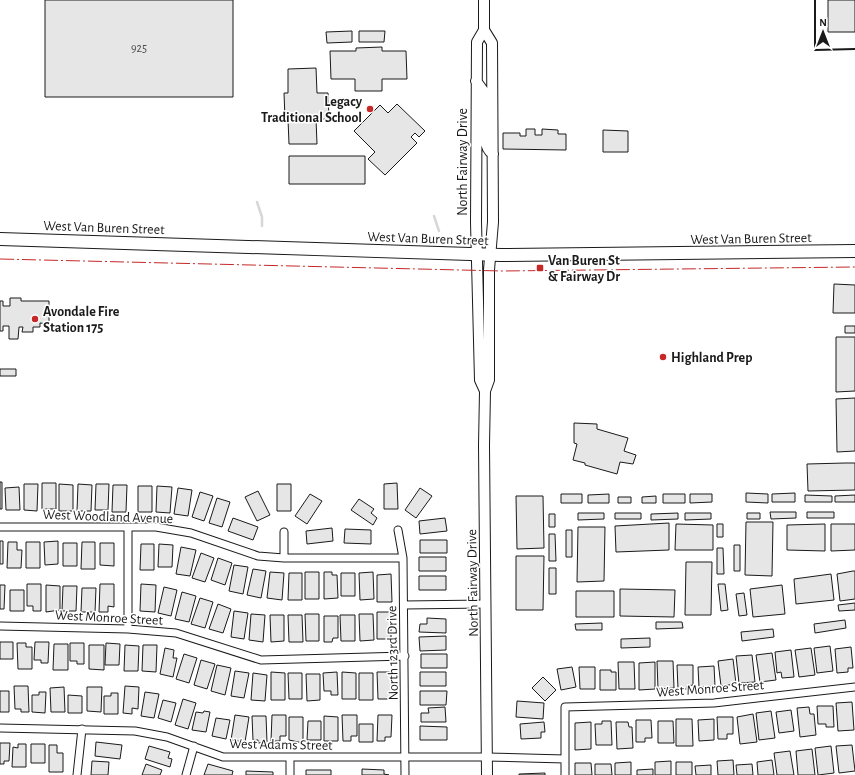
<svg xmlns="http://www.w3.org/2000/svg" width="855" height="775" font-family="'Alegreya Sans',sans-serif">
<rect width="100%" height="100%" fill="#fff"/>
<g fill="none" stroke-linecap="round" stroke-linejoin="round">
<path stroke="#d7d7d7" stroke-width="2.5" d="M257,202l5,15v9
M434,216l5,15"/>
</g>
<path fill="#e6e6e6" stroke="#1a1a1a" d="M45,0h188v97h-188z
M828,0h27v32h-27z
M352,31v11l-25,1 -1,-11z
M359,31h26l-1,11h-25z
M382,47v4h24l1,28h-25v12h-27v-12h-24l-1,-28h26v-3z
M316,68l1,25h11l1,26h-13l1,25h-28l-1,-25h-3l-1,-26h4v-24z
M397,104l28,27 -6,6 -4,-4 -4,4 6,6 -32,32 -17,-16 7,-7 -21,-21 26,-26 8,8z
M526,129h9v6h7v-6l16,1v4h8v16l-63,-1v-16h17v3h6z
M603,130l25,1v21h-25z
M289,156h76v28h-76z
M834,284l21,1v28h-22z
M10,298h11v3h28v23l-9,-1v4h-7v5h-11l1,-5h-4l-1,12h-9v-13h-6v5h-3v-30h3v5h7z
M845,326h10v7h-10z
M836,337h19v54l-19,1z
M0,369h16v7h-16z
M855,398v53l-18,1 -1,-53z
M574,423l23,1v5l31,9 -4,13 12,4 -3,9 -13,-2 -3,12 -32,-9v-2l-12,-3 4,-16 -3,-1z
M845,463h10v27l-47,1 -1,-27z
M0,482h2v27h-2z
M42,483h14v26h-14z
M397,483l1,26h-14v-25z
M24,484h14l-1,27 -13,-1z
M59,484l14,1v26h-14z
M78,484l14,1 -1,26h-14z
M96,484h13l-1,26h-13z
M277,484h14v27h-14z
M113,485h14l-1,27h-14z
M138,486h14v26h-14z
M157,486l15,1 -2,26 -14,-1z
M19,487l1,23h-14l-1,-22z
M178,488l14,2 -4,26 -14,-2z
M420,488l12,8 -16,22 -11,-8z
M258,491l12,24 -13,6 -12,-24z
M200,492l13,4 -9,25 -12,-4z
M746,493l22,1v9l-22,-1z
M795,493v9h-23v-8z
M310,494l12,7 -15,23 -12,-8z
M561,494h21v9h-21z
M609,494v9h-21v-8z
M663,494h22v9h-22z
M690,494h22v8l-22,1z
M805,495l27,1v6h-27z
M855,495v7h-20v-6z
M516,496h27l1,52 -27,1z
M656,496v7h-14v-6z
M618,497h13v6h-13z
M217,498l13,4 -8,25 -13,-4z
M359,499l15,10 -3,4 6,5 -4,7 -22,-15z
M770,512h26v6l-25,1z
M807,512h27v6h-27z
M578,513h26v6l-26,1z
M615,513h26v6h-26z
M678,513v6l-27,1v-6z
M685,513h26v6l-26,1z
M747,513h13v6h-13z
M549,514h6v13h-6z
M233,518l25,9 -5,13 -25,-9z
M445,518l2,13 -27,3 -1,-13z
M746,522h27l-1,54 -27,-1z
M669,523v27l-53,2 -1,-26z
M676,524l37,1v25h-38z
M717,524h6v13h-6z
M825,524v27l-38,-1v-25z
M831,524h24v26l-24,1z
M578,527h27l-1,54 -27,1z
M332,528l1,13 -26,3 -1,-13z
M345,529l26,1v14l-27,-1z
M566,530h6v27h-6z
M549,534h6l1,27h-7z
M420,540h27v13h-27z
M0,541h3v23h-3z
M58,541v23l-13,1 -1,-23z
M8,542h9v8h5l-1,18h-14z
M26,542h14v26h-14z
M82,542h13v27h-14z
M63,543h14v23h-14z
M100,543h14v23l-14,-1z
M141,544h13v26h-14z
M159,544l14,1 -1,22h-14z
M734,545h6v26h-6z
M181,547l15,3 -6,26 -14,-2z
M717,548h6l1,26h-7z
M201,553l13,5 -9,24 -13,-4z
M516,556h28l-1,54h-27z
M419,557h27v14h-27z
M218,558l14,5 -7,22 -14,-5z
M686,562h26l-1,53h-26z
M234,565l14,2 -5,27 -14,-3z
M549,568h7v26h-7z
M253,569l13,2 -5,27 -14,-3z
M853,571h2v28l-15,2 -3,-27z
M270,572l14,1 -2,27 -15,-2z
M305,572h14v27h-14z
M324,572h8v3h5l1,23 -14,1z
M373,572l1,27 -14,1 -1,-27z
M289,573h13v27h-14z
M341,573h14v23h-14z
M391,574l1,28h-15v-27z
M831,574l3,26 -38,4 -2,-25z
M419,576h27v14h-27z
M27,584h14v27h-8v-5h-6z
M100,584h14v23l-6,-1v6h-9z
M141,584l15,1 -1,27 -15,-1z
M718,584h7l3,26 -7,1z
M0,585h5l-1,24h-4z
M46,585l14,1v24l-14,2z
M782,585l3,29 -32,3 -3,-28z
M63,586h14l-1,25h-14z
M164,587l13,3 -6,26 -13,-3z
M82,588h14l-1,24h-14z
M620,589l55,1 -1,27 -54,-1z
M10,590h14v21h-14z
M576,591h38v26h-38z
M182,592l14,4 -7,26 -14,-3z
M744,593l3,22 -8,1 -3,-22z
M200,598l13,4 -8,26 -14,-4z
M855,603v7l-16,1 -1,-6z
M218,604l13,5 -8,24 -14,-4z
M234,611l14,2 -4,26 -13,-2z
M377,612h14v27h-14z
M251,614l14,1 -2,27 -14,-2z
M305,614h14v27h-13z
M359,614h14l1,26 -14,1z
M270,615h14v26l-13,1z
M288,615h14l1,27h-14z
M340,615h15v26h-14z
M324,616h14v22h-5l-1,4h-8z
M427,618l19,1v14l-27,-1 1,-8h7z
M845,620l1,8 -31,5 -1,-9z
M656,622h26l1,6 -27,1z
M602,623v7h-26l-1,-6z
M773,629l1,8 -32,4 -1,-9z
M446,636v14l-26,1 -1,-14z
M650,638v9l-29,1v-9z
M0,642h13v17h-13z
M35,642h14l-1,21h-7v-3h-7z
M17,643h9v4h6v22h-14z
M70,643h14v21h-7v-3h-7z
M106,643l14,1 -1,21h-14z
M54,644h14v26h-15z
M89,645h15v25l-15,-1z
M125,645l14,1 -1,25h-14z
M143,645h14l-1,27 -14,-1z
M830,646l3,25 -16,2 -3,-25z
M851,647l2,21h-5v4l-11,1 -2,-24z
M165,648l9,2 -1,8h4l-4,19 -13,-3z
M811,648l4,27 -16,2 -4,-27z
M791,650l3,27 -12,1 -1,-6 -4,1 -2,-21z
M772,653l4,27 -16,2 -4,-27z
M184,654l13,4 -8,25 -13,-4z
M421,654h26v14h-26z
M752,655l3,27 -16,1 -3,-27z
M733,659l3,25 -15,2 -3,-25z
M201,660l14,4 -8,25 -13,-4z
M657,661h16l1,27 -16,1z
M618,662h16l1,27h-16z
M655,662v27l-16,1v-27z
M217,665l14,3 -6,27 -14,-4z
M677,665h16v20l-6,1v3h-9z
M714,666l1,20 -16,1 -1,-20z
M572,667l4,20 -15,3 -4,-21z
M579,667h16v22h-15z
M600,670h11v2h5v18h-16z
M235,671l14,2 -5,25 -13,-2z
M271,672l14,1v27h-14z
M337,672l1,23h-7v-4h-7l-1,-18z
M342,672l14,1v26h-14z
M377,672h14l1,27h-14z
M420,672h26v14h-26z
M253,673l14,2 -2,26 -14,-1z
M288,673h14v26h-13z
M359,673h14v27h-14z
M306,674h14v26l-13,1z
M543,677l13,13 -11,11 -13,-13z
M14,686h14l1,26h-8v-3h-6z
M125,686l14,1 -1,22 -6,-1v6l-9,-1z
M64,687l1,25h-14l-1,-24z
M87,687h15l-1,25 -14,-1z
M0,691h9v21h-9z
M420,691h27l-1,14h-26z
M39,692h7l-1,21 -13,-1v-17h7z
M145,692l14,2 -5,24 -13,-2z
M111,693h7v21h-14v-18h7z
M68,695l14,1v17h-14z
M183,699l13,4 -8,26 -13,-4z
M163,700l13,3 -5,19 -13,-4z
M517,701l27,2 -1,16 -27,-2z
M852,702l2,28 -16,1 -2,-28z
M817,706h16l1,21h-8v-3h-8z
M445,707l1,15h-25v-9h8l-1,-5z
M809,707l1,7h4l2,21 -16,2 -3,-29z
M791,710l3,21 -15,2 -3,-21z
M204,711l6,1 -4,20 -14,-2 4,-18 7,1z
M771,711l4,27 -16,2 -3,-27z
M753,714l4,28 -17,2 -3,-27z
M235,715l14,2 -4,25 -14,-2z
M272,715h14v21h-6v5h-9z
M342,715h15v21h-6v5h-8z
M378,715h14l-1,22h-6v4h-8z
M252,716h14l1,26 -9,1v-3h-5z
M324,716l14,1v24h-14z
M289,717h14v26l-14,-3z
M717,717h16v17h-6v5h-9z
M216,718l14,2 -4,19 -14,-3z
M676,719h16l1,27h-17z
M714,719v21l-15,1 -1,-21z
M636,720h15l1,18h-7v4h-9z
M308,721h13v19h-14z
M602,721h9l1,24h-16l-1,-21h7z
M658,721h15l1,22h-16z
M544,722l1,10h-4v6l-20,1 -1,-15z
M591,722v27l-16,1v-27z
M616,722h12l1,5h3l1,21 -16,1z
M359,724h14v18h-14z
M420,726l27,1v13h-27z
M96,742l26,3 -2,14 -25,-3z
M0,743h10l-1,18h-5v3h-4z
M18,744h8v23h-14l1,-20 5,1z
M31,744h14v19h-14z
M49,745h8v8h6v19h-14z
M852,745l3,26 -16,2 -3,-27z
M149,746l21,6 -2,6 4,1 -2,8 -25,-8z
M831,746l3,27 -16,2 -3,-27z
M812,749l3,26h-17l-2,-24z
M790,751l4,24h-17l-3,-22z
M733,760l1,15h-16l-1,-14z
M772,760l2,15h-16l-1,-13z
M92,761l17,1 -1,13h-17z
M671,761v14h-16v-13z
M631,762v13h-16v-12z
M676,762h16v13h-16z
M575,763h16l1,12h-17z
M146,764l16,6 -2,5h-18z
M208,764l25,7 -1,4h-28z
M595,764h16l1,11h-17z
M752,764l1,11h-16l-1,-10z
M711,765v10h-15l-1,-9z
M362,769l22,1v4l5,1h-27z
M653,769v6h-16v-5z
M306,770h25v5h-25z
M246,771l27,1v3h-27z
M545,773v2h-26v-1z"/>
<g fill="none" stroke-linecap="round" stroke-linejoin="round">
<g stroke="#1a1a1a" stroke-width="9">
<path id="street" d="M0,527h156l35,6 67,23 26,2h119
M128,528v101
M398,530l5,28 2,217
M284,532v26
M404,605l82,-1
M0,626l128,3 48,4 85,27 144,-4
M0,728l135,3 32,6 56,20h264l78,2
M290,757v18
M77,775l5,-46
M186,775l8,-29
M565,775v-68l149,-4 141,-16"/>
</g>
<g stroke="#1a1a1a" stroke-width="12">
<path id="secondary" d="M484,0v30l8,13 1,179 -4,48v110l-4,11 -1,54 3,330
M484,30l-7,12 -1,180 4,158 5,11
M476,81c3,4 7,9 9,13 3,16 -7,51 8,60"/>
</g>
<g stroke="#1a1a1a" stroke-width="14">
<path id="primary" d="M0,239l501,16 354,-4"/>
</g>
<use href="#street" stroke="#fff" stroke-width="7"/>
<use href="#secondary" stroke="#fff" stroke-width="10"/>
<use href="#primary" stroke="#fff" stroke-width="12"/>
<path stroke="#1a1a1a" stroke-width="2" d="M815,0v50l40,-1"/>
<path stroke="#c62828" stroke-width="1" stroke-dasharray="14 3 2 3" stroke-linecap="butt" d="M0,259l502,12 353,-4"/>
</g>
<g fill="#c62828" stroke="#fff" stroke-width="1.5">
<circle cx="370" cy="109" r="4"/>
<rect x="536" y="264" width="8" height="8" rx="2"/>
<circle cx="35" cy="319" r="4"/>
<circle cx="663" cy="357" r="4"/>
</g>
<g text-anchor="middle" stroke-width="3" stroke-linejoin="round" paint-order="stroke">
<g font-size="12" fill="#4d4d4d">
<text x="139" y="52">925</text>
</g>
<g font-size="14" font-weight="bold" fill="#1a1a1a" stroke="#fff" text-anchor="start">
<text x="362" y="106" text-anchor="end">Legacy<tspan x="362" dy="16">Traditional School</tspan></text>
<text x="548" y="265">Van Buren St<tspan x="548" dy="16">&amp; Fairway Dr</tspan></text>
<text x="43" y="316">Avondale Fire<tspan x="43" dy="16">Station 175</tspan></text>
<text x="671" y="362">Highland Prep</text>
</g>
<g font-size="14" fill="#1a1a1a" stroke="#fff">
<text transform="translate(462 162) rotate(-90)" y="5">North Fairway Drive</text>
<text transform="translate(104 227) rotate(2)" y="5">West Van Buren Street</text>
<text transform="translate(428 238) rotate(2)" y="5">West Van Buren Street</text>
<text transform="translate(751 238) rotate(-1)" y="5">West Van Buren Street</text>
<text transform="translate(108 516) rotate(2)" y="5">West Woodland Avenue</text>
<text transform="translate(472 583) rotate(-91)" y="5">North Fairway Drive</text>
<text transform="translate(109 617) rotate(3)" y="5">West Monroe Street</text>
<text transform="translate(392 653) rotate(-91)" y="5">North 123rd Drive</text>
<text transform="translate(710 688) rotate(-4)" y="5">West Monroe Street</text>
<text transform="translate(281 744) rotate(1)" y="5">West Adams Street</text>
</g>
</g>
<g transform="translate(823 32)" stroke="#ffffff" stroke-width="3" paint-order="stroke">
<path d="M0-3L7 15L0 10L-7 15Z" fill="#1a1a1a"/>
<text y="-6" font-size="11" font-weight="bold" text-anchor="middle" fill="#1a1a1a">N</text>
</g>
</svg>
